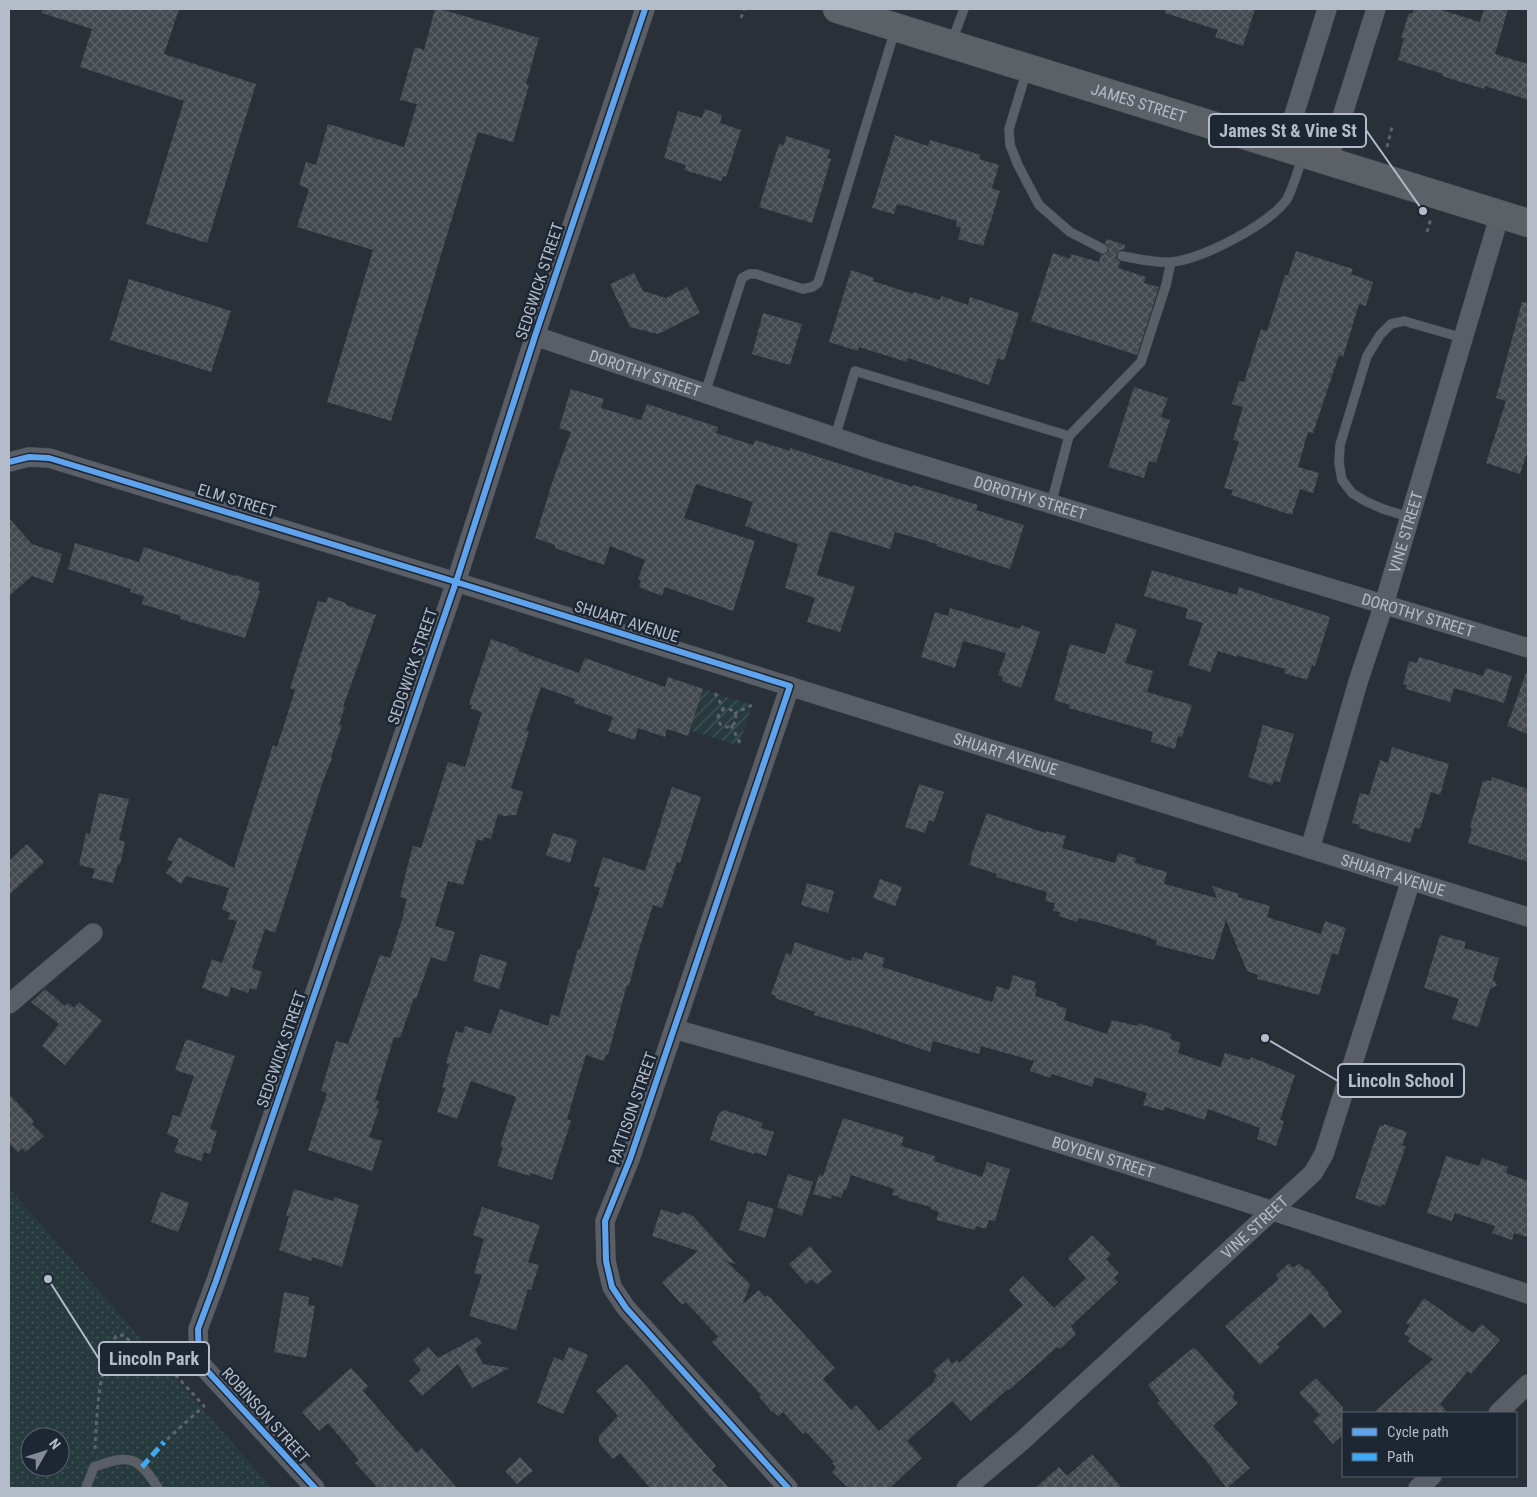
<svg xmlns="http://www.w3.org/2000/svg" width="1537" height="1497" font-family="'Roboto Condensed',sans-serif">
<defs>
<pattern id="grass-dots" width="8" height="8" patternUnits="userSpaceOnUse" patternTransform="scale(1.25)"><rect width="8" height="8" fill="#273a3e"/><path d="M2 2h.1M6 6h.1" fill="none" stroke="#445559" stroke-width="1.8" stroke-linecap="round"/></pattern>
<pattern id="garden-furrows" width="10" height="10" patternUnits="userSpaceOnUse" patternTransform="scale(1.25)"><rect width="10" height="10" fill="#273a3e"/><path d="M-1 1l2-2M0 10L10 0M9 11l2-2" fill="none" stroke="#445559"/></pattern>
<pattern id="building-cross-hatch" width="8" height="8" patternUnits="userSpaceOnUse" patternTransform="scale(1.25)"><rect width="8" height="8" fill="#444950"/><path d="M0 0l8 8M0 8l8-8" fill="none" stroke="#5d6168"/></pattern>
</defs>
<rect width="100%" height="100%" fill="#2a3038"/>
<path fill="url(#grass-dots)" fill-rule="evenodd" d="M9,1188l263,300h-263zM30,1437h30v30h-30z"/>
<path fill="url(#garden-furrows)" d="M703,689l49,16 -13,41 -49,-16z"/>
<path fill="url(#building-cross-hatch)" d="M42,9h137l-15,45 92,30 -49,159 -61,-19 38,-123 -104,-34 12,-38 -50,-16z
M435,9h5l99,29 -13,46 3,1 -16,57 -35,-10 -87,289 -64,-19 46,-152 -76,-23 12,-38 -10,-4 7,-23 10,3 12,-41 76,23 13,-43 -17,-4 15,-53 9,3z
M1165,9h90l-12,37 -28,-9 3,-7 -53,-17z
M1414,9h24l42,13 4,-13h24l-13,45 33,10v36l-43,-14 -1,3 -42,-13 1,-2 -45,-14 6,-22h-3l8,-25 3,1z
M705,109l17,6 -2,8 21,7 -15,47 -3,-1 -2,5 -37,-11 2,-5 -22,-7 14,-47 24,7z
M895,135l33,11 2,-6 51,15 -2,4 20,6 -7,23 8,3 -17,55 -25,-7 3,-11 -5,-2 1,-5 -54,-16v1l-6,-2 -3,10 -22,-6z
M786,136l44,14 -3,8 4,1 -19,64 -53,-16 20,-63 5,1z
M1106,239l19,6 -1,5h-4l-4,4v4l4,4 -2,6 28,9 -2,6 15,4 -22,68 -106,-34 22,-68 17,6 1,-5 28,8 2,-7 5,-1 3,-3 -1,-5 -3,-3z
M1296,251l57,18 -2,5 22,8 -7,24 -7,-2 -16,53 -4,-2 -26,78 -5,-1 -10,35 21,6 -6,20 -13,-4 -8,26 -61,-20 2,-5 -9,-2 15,-47 -6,-1 10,-33 -11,-3 7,-23 5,1 17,-53 6,2 18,-56h3z
M851,270l23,8 -1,3 40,13v-2l27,8 1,-4 27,9 2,-8 49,16 -15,48 -6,-3 -9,27 -81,-27 -1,4 -48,-15 -1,4 -29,-9z
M634,273l9,18 23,7 21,-11 13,26 -42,21 -28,-7 -20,-43z
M129,279l102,32 -20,61 -101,-32z
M1522,302l6,1v147l-8,24 -34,-11 20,-62 -10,-3z
M763,313l39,11 -12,41 -38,-11z
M1134,387l34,11 -7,19 9,3 -14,43 -7,-2 -5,17 -36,-11z
M571,389l33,10 -3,9 40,12 6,-16 71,23 -2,6 37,12 2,-5 35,11v-3l123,39v-2l65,20 -2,5 48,15 -14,44 -74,-23 1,-2 -42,-12 -5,17 -60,-18 -13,44 38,12 -15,45 -33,-10 8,-24 -30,-10 13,-44 -53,-18 8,-24 -57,-18 -12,34 71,23 -22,70 -68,-24 -3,9 -23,-9 2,-7 -3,-1 7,-19 -35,-14 -6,19 -49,-17v-3l-20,-7 18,-58 18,-48 -12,-4z
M9,518l23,26 30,10 -9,29 -21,-7 -23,20z
M75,543l64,19 5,-15 91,29 1,-1 24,8 -2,7 2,1 -15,47 -65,-19 1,-3 -39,-12 2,-8 -14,-4 1,-3 -63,-20z
M1152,570l85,25 2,-8 91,30 -15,49 -3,-1 -5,15 -23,-7 1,-4 -48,-14v2l-19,-6 -8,21 -22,-7 15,-42 -18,-5 3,-9 -44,-13z
M328,597l18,6v2l30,10 -33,92h2l-6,18h3l-11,32 1,1 -10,26 -47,149 -10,-4 -13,39 10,4 -6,18 -6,-2 -2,5 -17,-6 -3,10 -26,-9 10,-29 10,4 15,-42 -9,-2 2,-6 -8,-4 7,-21 -43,-12 -5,8 -15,-11 7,-11 -6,-3 12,-22 55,31 39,-123 4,2 18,-57 -5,-2 28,-87 8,2z
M950,608l70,21 1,-4 19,7 -19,56 -19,-7 1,-4 -5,-2 8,-22 -43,-12 -8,27 -34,-11 14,-45 13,4z
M1116,623l21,7 -12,33 28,8 -6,21 45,13 -10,32 -4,-1 -3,13 -24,-7 2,-10 -84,-24 1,-3 -16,-5 16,-56 35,10z
M491,639l28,10 -1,2 61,22 6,-15 80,29 3,-10 35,12 -15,47 -21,-7 -2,8 -27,-9 -3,12 -27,-9 5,-14 -39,-14 1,-4 -34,-12 -15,44 3,1 -18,56 12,4 -7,23 -13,1 -5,-2 -7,25 -7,-2 -1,4 -6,-2 -14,46 -15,-4 -13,45 20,6 -9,30 -15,-5 -15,42 -2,-1 -14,40 -6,-1 -19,63 4,1 -3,7 3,1 -10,28 13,4 -10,30 -64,-21 19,-57 -6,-2 15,-50 12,3 32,-89 10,3 14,-45h-1l4,-14 -7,-2 8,-33 5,-18 8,2 27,-86 17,5 17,-55 -11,-3 1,-4 -3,-1z
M1419,657l64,19 3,-8 26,8 -8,27 -50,-15 -4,14 -44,-13 1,-4 -4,-1 6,-23 8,2z
M1526,673l2,1v60l-21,-8z
M1263,725l31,9 -14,48 -6,-1 -2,4 -24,-8z
M1392,747l57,17 -9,31 -9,-3 -11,37 -5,-2 -5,16 -51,-15 1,-3 -8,-2 8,-30 9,2 11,-35 8,3z
M1492,777l36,12v73l-60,-19 4,-14 -2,-2 13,-46 3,1v-2l5,1z
M919,784l25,8 -10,30 -5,-2 -4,13 -20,-6z
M672,787l29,10 -21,66 -3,-1 -15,46 -9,-3 -17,54 -7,27 -2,-1 -19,70 -2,-1 -2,7 -18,-6 -19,64 4,2 -19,59 -21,-7 -1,3 -33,-10 6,-19 -3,-1 16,-49 -45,-16 -14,38 -20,-7 8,-24 -3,-1 7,-23 -3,-1 10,-32 7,2 2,-7 26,8 9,-25 48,17 3,-12 8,3 19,-68 2,1 20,-62 -6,-2 9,-29 42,14z
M99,793l30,6 -10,41 6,2 -5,23 -2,-1 -5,19 -21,-5 3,-9 -16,-4 7,-32 4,1z
M987,813l58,20 1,-2 20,5 -4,12 53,15 3,-10 18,5 -1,5 32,9 -3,12 53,14 -5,-12 27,8 -1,3 32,9 -3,11 54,17 4,-13 21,7 -8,27 -6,-2 -13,42 -62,-16 1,-4 -11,-4 -21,-51 -12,40 -58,-15 1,-4 -9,-4 -51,-15 -18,-4 -2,4 -18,-6 1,-4 -7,-1 2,-8 -10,-2 2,-9 -51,-15 1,-3 -28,-9 3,-8 -1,-1z
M553,833l24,7 -7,23 -24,-8z
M27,844l17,18 -35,33v-34z
M880,879l22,8 -7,19 -22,-8z
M807,883l27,8 -6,22 -27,-8z
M1440,935l26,7 -2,6 35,10 -6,21 4,6 -7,4 -12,38 -26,-8 7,-20 -35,-11z
M795,942l56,19 1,-4 10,3 3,-8 20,6 -3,9 110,35 5,-16 12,4 4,-15 23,7 -2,6 3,1 -2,7 22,7 -1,2 11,4 -3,11 43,14 5,-14 25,6 1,-3 34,11 -2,5 11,4 -3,10 42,14 5,-14 25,7 1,-3 44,18 -15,45 4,1 -8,25 -19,-7 3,-11 -52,-19 -3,11 -40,-13 -1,4 -21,-6 4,-12 -52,-16 -3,10 -40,-13 -2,4 -20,-7 4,-10 -53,-15 -2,8 -46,-13 -3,11 -79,-27v1l-37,-11 1,-3 -40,-14 1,-2 -5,-2 15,-41 5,2z
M480,954l27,8 -8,27 -26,-8z
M45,989l20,17 3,-3 6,5 5,-6 23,19 -37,44 -23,-19 17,-22 -28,-22z
M186,1039l49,17 -25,73 7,2 -7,23 -6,-2 -3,9 -27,-9 5,-13 -12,-5 6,-19 7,2 14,-41 -19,-6z
M9,1094l25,27 -2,3 12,12 -18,16 -4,-4 -4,4 -9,-9z
M724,1110l39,13 -2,5 13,4 -8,24 -11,-4 -1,2 -44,-14 8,-26z
M843,1118l61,19 -3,9 34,10 -1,5 48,16 5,-15 23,7 -15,52 -6,-1 -3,9 -10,-3 -1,4 -39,-10 3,-8 -8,-3v-2l-33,-9 1,-2 -7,-1 2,-6 -43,-14 -5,15h-2l-3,8 -9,-3 -1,4 -18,-5 6,-19 4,1z
M1384,1124l23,8 -5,14h4l-21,59 -3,-1 -1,3 -26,-9 25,-73 4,1z
M1446,1156l33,10 3,-8 26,9 -2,6 22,8v56l-14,-4 -2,7 -20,-7 3,-7 -40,-13 -3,8 -25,-8z
M788,1174l25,8 -11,34 -25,-9z
M294,1189l39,12 1,-4 25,8 -17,62 -30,-10 -1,4 -32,-11 10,-34h-3z
M161,1192l28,11 -11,29 -27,-10z
M748,1201l26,8 -9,29 -26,-8z
M482,1207l58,18 -12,37 11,3 -8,25 -3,-1 -12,41 -47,-14 13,-41 -8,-2 10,-34 -11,-4z
M661,1209l17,6 5,-3 10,4 43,48 -10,-3 24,23 -7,20 16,-14 6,7 3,-2 67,73 -12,11 28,31 5,-5 23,26 56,-50 -1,-1 3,-4 -4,-5 15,-13 4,6 5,-4 2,3 64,-58 -14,-15 14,-14 31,32 32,-30 -18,-20 24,-23 19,19 -5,5 13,14 -5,5 4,4 -47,44 5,8 -16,15 -3,-2 -48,43 -1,-1 -37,32 -19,-20 -45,40 15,17 -32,30h-42l-16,-16 4,-5 -4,-4 2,-1 -28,-30 -3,2 -20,-22 -5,5 -5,-6 -1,1 -13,-15 2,-2 -49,-53 6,-5 -32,-35 -4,3 -20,-23 36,-31 -46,-15z
M810,1246l22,26 -15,12 -6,-5 -5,5 -17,-20z
M1289,1263l4,5 6,-5 7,7 1,-2 22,25 -1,2 14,17 -18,16 -13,-15 -34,31 3,3 -20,18 -35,-39 54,-47 -3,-4z
M284,1292l25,5 -1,8 7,1 -9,52 -32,-6z
M1424,1298l49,35 9,-9 18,16 -29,34 -3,-3 -28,33 8,9h-75l60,-54 -25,-17 2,-4 -6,-4 6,-9 -4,-2z
M477,1337l5,6 -7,6 8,15 26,4 -37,20 -14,-24 -36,32 -13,-15 12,-11 -8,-10 15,-13 10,11z
M569,1347l19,8 -25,59 -26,-11 17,-46 9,4z
M1193,1348l3,1 38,43v3l-2,2 6,6 -25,23 37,42 -23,20 -15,-18 1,-1 -56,-66 3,-2 -12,-16z
M627,1364l89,102 -4,4 17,18h-79l-30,-35 -7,6 -14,-16v-7l19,-20 -22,-25z
M351,1368l17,18 -5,5 54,62 5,-5 35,40h-79l-23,-25 4,-3 -31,-37 -9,8 -17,-19z
M1316,1378l27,29v28l-10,9 -20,-23 7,-6 -21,-22z
M1092,1454l30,34h-87l24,-21 8,9z
M520,1457l13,14 -16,13 -12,-13z"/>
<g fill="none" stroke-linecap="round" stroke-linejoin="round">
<g stroke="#484c53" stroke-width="10">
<path id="service" d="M952,41l12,-32
M1027,70l-18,59 1,16 8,20 21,40 31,27 33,17
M1122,256c16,3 32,7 49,6 30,-2 99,-38 116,-63 7,-13 11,-30 16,-43
M705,393l37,-115 7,-4h7l47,15 9,-2 6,-4 77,-253
M835,437l20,-66 214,65
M1051,504l18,-68 72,-74 25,-77 5,-23
M1409,517l-26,-8 -18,-8 -13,-8 -10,-13 -3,-17 1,-18 27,-89 13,-21 11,-11 13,-3 59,17
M86,1488l8,-21c35,-13 44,-11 64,21"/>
</g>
<g stroke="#484c53" stroke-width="20">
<g id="minor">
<path d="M1284,147l43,-138"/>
<path d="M1328,161l48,-152"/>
<path id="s1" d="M535,336l341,115 652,197"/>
<path id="s2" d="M9,462l20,-5 20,1 407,124 1072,335"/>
<path id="s3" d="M1310,849l48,-167 26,-78 116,-390"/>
<path d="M9,1004l84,-71"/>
<path id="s4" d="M674,1029c287,80 571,172 854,265"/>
<path d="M1498,1413l30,-29"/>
<path d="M315,1488l-116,-126 -1,-33 18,-48 240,-699 79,-246 110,-327"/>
<path d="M788,1488l-162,-180 -14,-21 -6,-26 -1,-40 25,-62 160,-473"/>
<path id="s5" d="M966,1488l56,-47 291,-268 11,-19 87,-274"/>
<path d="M1418,1488l14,-12"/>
</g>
</g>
<g stroke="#484c55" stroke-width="29">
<g id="primary">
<path id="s6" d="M837,9l691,214"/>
</g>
</g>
<path stroke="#5d636a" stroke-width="3" stroke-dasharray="4 4" stroke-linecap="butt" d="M741,18l3,-9
M1387,147l5,-20
M1427,232l4,-14
M715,693l9,17
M718 718a9 9 0 1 1 18 0a9 9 0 1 1-18 0Z
M734,714l18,-9
M731,725l9,18
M95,1449c2,-35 3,-82 21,-113l8,-1 17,18 7,-8 56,61 -40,36"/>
<use href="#service" stroke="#5a5e66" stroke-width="9"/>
<use href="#minor" stroke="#5a5e66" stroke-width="19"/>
<use href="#primary" stroke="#5c6168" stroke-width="28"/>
<path stroke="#3fa9f5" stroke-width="5" stroke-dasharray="10 5" stroke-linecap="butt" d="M142,1467l22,-25"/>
<g stroke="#1d2633" stroke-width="9">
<path id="cycleway" d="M9,462l20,-5 20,1 407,124 334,104 -160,473 -25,62 1,40 6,26 14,21 162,180
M315,1488l-116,-126 -1,-33 18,-48 240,-699 79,-246 110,-327"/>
</g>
<use href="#cycleway" stroke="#60a3ed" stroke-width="6"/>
</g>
<g text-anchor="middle" stroke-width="5" stroke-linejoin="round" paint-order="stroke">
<g font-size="16" fill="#b4bcc9" stroke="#1d2633">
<text dy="6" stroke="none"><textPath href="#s6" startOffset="316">JAMES STREET</textPath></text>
<text transform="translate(539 281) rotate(-72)" y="6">SEDGWICK STREET</text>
<text dy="6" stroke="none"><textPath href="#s1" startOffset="116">DOROTHY STREET</textPath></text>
<text dy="6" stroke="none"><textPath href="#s1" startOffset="521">DOROTHY STREET</textPath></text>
<text transform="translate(237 500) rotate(17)" y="6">ELM STREET</text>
<text dy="6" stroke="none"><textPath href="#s3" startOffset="331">VINE STREET</textPath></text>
<text dy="6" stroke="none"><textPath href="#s1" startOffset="926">DOROTHY STREET</textPath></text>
<text transform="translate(627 621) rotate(17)" y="6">SHUART AVENUE</text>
<text transform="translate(412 666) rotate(-71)" y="6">SEDGWICK STREET</text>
<text dy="6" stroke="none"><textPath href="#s2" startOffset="1042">SHUART AVENUE</textPath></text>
<text dy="6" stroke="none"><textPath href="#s2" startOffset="1448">SHUART AVENUE</textPath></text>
<text transform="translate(281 1049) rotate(-71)" y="6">SEDGWICK STREET</text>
<text transform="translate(632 1108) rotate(-71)" y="6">PATTISON STREET</text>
<text dy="6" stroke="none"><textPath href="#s4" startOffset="448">BOYDEN STREET</textPath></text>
<text dy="6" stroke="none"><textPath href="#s5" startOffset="389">VINE STREET</textPath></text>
<text transform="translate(266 1415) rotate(48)" y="6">ROBINSON STREET</text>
</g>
</g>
<path fill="none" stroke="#b4bcc9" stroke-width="2" d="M1423 211L1366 130M1265 1038L1338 1081M48 1279L99 1359"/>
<g fill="#b4bcc9" stroke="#1d2633" stroke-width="2">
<circle cx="1423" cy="211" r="5"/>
<circle cx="1265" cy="1038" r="5"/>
<circle cx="48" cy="1279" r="5"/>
</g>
<g fill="#1d2633" stroke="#b4bcc9" stroke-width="2">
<rect x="1209" y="114" width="157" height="33" rx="5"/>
<rect x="1338" y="1064" width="126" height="33" rx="5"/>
<rect x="99" y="1342" width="110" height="33" rx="5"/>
</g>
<g font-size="18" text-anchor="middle" font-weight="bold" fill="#b4bcc9">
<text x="1288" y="137">James St &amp; Vine St</text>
<text x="1401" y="1087">Lincoln School</text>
<text x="154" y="1365">Lincoln Park</text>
</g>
<rect width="1537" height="1497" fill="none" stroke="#b4bcc9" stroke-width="20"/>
<rect x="1342" y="1412" width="175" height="65" fill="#1d2633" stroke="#59626f"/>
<rect x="1352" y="1428" width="25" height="8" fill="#60a3ed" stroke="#59626f"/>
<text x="1387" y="1437" font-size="15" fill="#b4bcc9">Cycle path</text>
<rect x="1352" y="1453" width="25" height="8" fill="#3fa9f5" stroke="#59626f"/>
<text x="1387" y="1462" font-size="15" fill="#b4bcc9">Path</text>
<g transform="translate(45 1452) rotate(51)"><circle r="24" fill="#1d2633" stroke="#59626f"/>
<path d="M0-4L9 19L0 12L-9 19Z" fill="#848b96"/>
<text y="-8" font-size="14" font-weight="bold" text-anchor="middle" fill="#b4bcc9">N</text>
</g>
</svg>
